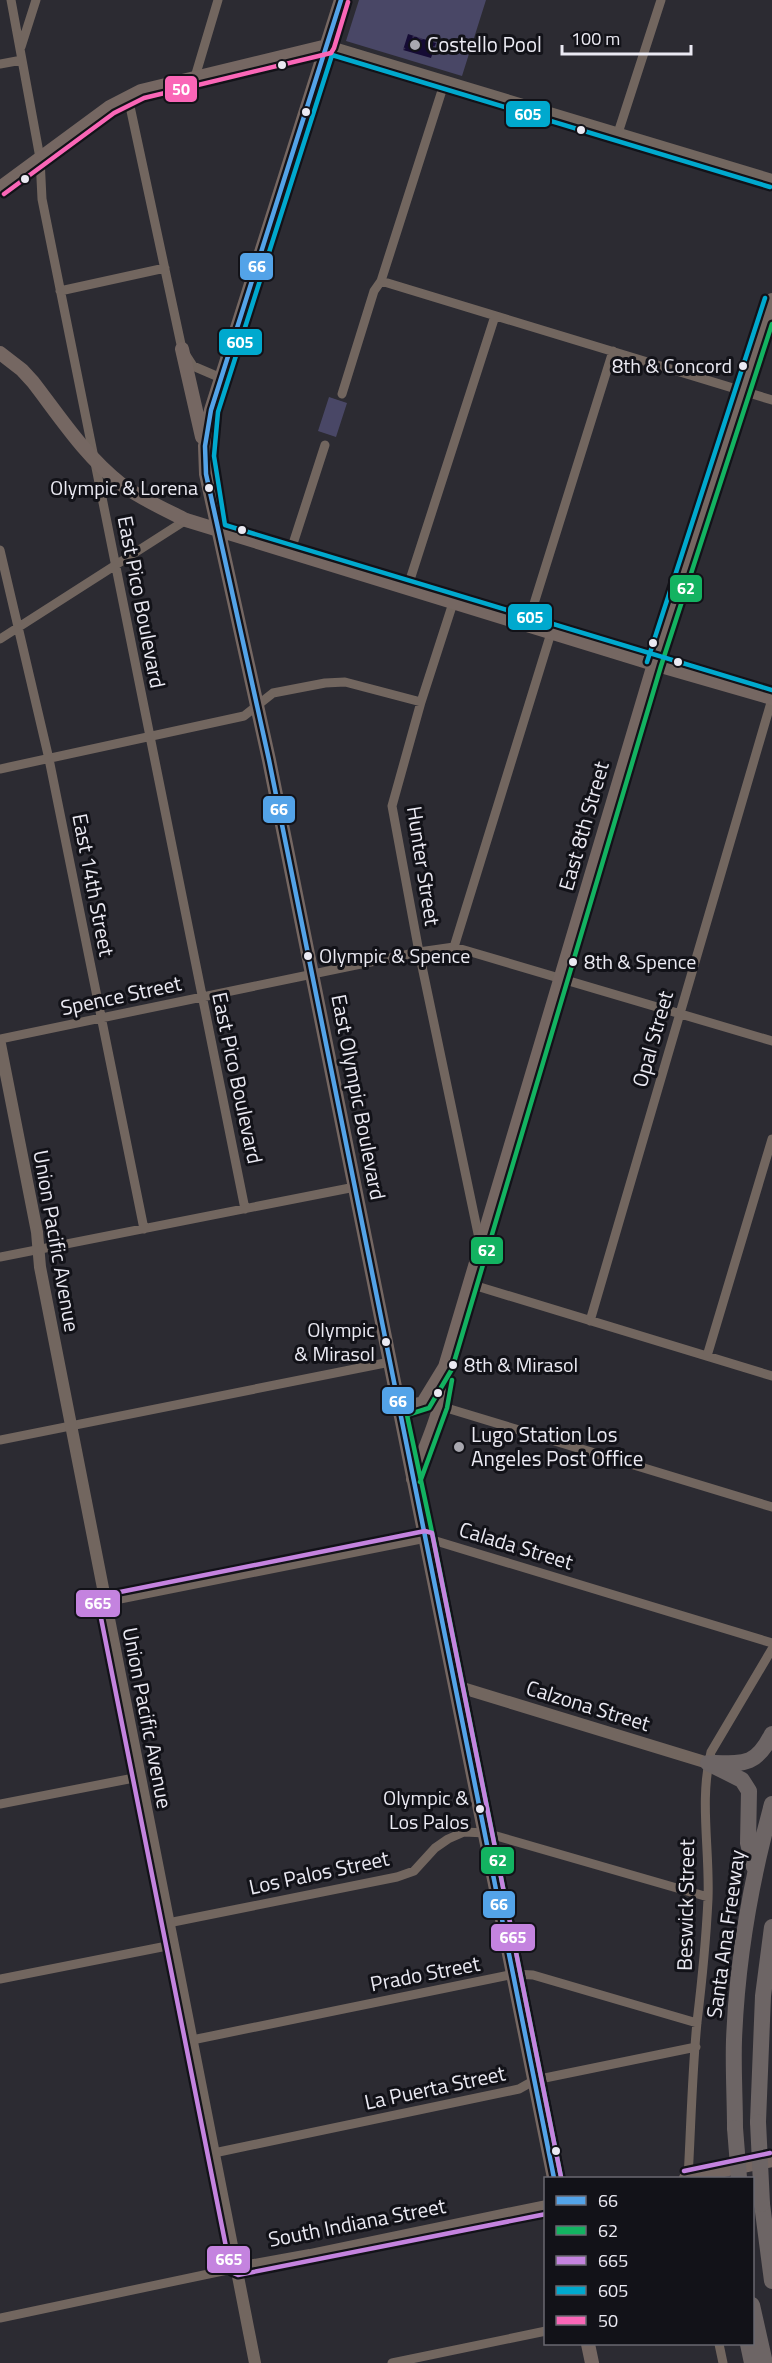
<svg xmlns="http://www.w3.org/2000/svg" width="772" height="2363" font-family="'Titillium Web',sans-serif">
<defs>
<pattern id="water-ripples" width="26" height="14" patternUnits="userSpaceOnUse" patternTransform="scale(1.5)"><rect width="26" height="14" fill="#150b34"/><path d="M2 4q2-2 4 0t4 0M15 11q2-2 4 0t4 0" fill="none" stroke="#372f52"/></pattern>
</defs>
<rect width="100%" height="100%" fill="#2c2b32"/>
<path fill="#494766" d="M359,0h127l-24,76 -116,-35z
M329,397l18,6 -11,34 -18,-6z"/>
<path fill="url(#water-ripples)" d="M408,34l28,9 -5,15 -28,-8z"/>
<g fill="none" stroke-linecap="round" stroke-linejoin="round">
<path stroke="#72665f" stroke-width="9" d="M11,0l29,158 2,41 203,1010
M21,47l15,-47
M0,64l22,-4
M195,77l23,-77
M128,97l54,252 11,17 28,12
M618,133l43,-133
M381,281l391,119
M60,291l105,-23
M342,394l32,-103 7,-10 64,-200
M0,550l49,209 95,470
M290,553l35,-108
M407,589l88,-273
M453,603l-32,99 -29,104 27,146 61,291
M527,626l86,-275
M0,639l186,-119
M0,769l244,-53 29,-23 52,-10 20,-1 76,20
M454,947l97,-314
M0,1039l419,-87 35,-5 318,94
M0,1257l355,-70
M470,1284l302,92
M590,1321l182,-622
M707,1356l65,-217
M440,1406l332,101
M0,1440l390,-78
M105,1602l321,-64 346,105
M0,1804l139,-27
M168,1923l229,-46 17,-6 21,-23 13,-9 16,-7 22,1 222,64
M0,1979l172,-34
M192,2040l322,-66 19,1 164,48
M214,2153l305,-64 16,-9 161,-33
M688,2178c3,-52 4,-104 9,-156 5,-41 9,-82 11,-123 2,-49 -9,-99 3,-147l61,-103
M0,2318l237,-50
M719,2344l4,19
M392,2363l154,-32"/>
<path stroke="#72665f" stroke-width="12" d="M327,46l445,134
M0,1044l37,188 3,35 215,1096
M456,1686l252,77
M237,2268l73,-13 236,-49"/>
<path stroke="#756762" stroke-width="14" d="M341,0l-130,410 -6,36 1,28 63,286 285,1418
M0,188l110,-81 31,-16 186,-45
M182,349l20,88
M0,353l22,17 11,12c27,35 52,74 88,102 20,15 43,25 65,36l468,144 118,34
M398,1410l25,-7 22,-36 209,-703 118,-364
M413,1479c13,-35 32,-72 32,-110
M686,2178l86,-18
M588,2344l4,19"/>
<path stroke="#6d6565" stroke-width="16" d="M708,1763l34,17 7,11 -1,52 6,24
M715,1763c31,1 42,1 57,-29
M758,2122l5,-126 9,-69
M735,2128c0,-29 -2,-59 -1,-88 3,-79 17,-160 38,-236
M762,2204l10,77
M752,2305l13,58
M748,2344l4,19"/>
<path stroke="#6d6565" stroke-width="16" d="M758,2122l4,82
M735,2128l4,50"/>
<g stroke="#121218" stroke-width="9">
<path id="bus-1" d="M341,0l-130,410 -6,36 1,28 63,286 285,1418"/>
</g>
<g stroke="#121218" stroke-width="9">
<path id="bus-2" d="M420,1482l27,-74 5,-28
M561,2177l-128,-640 -26,-122 22,-7 23,-39 209,-703 111,-342"/>
</g>
<g stroke="#121218" stroke-width="9">
<path id="bus-3" d="M684,2171l86,-18
M546,2214l-308,61 -7,-3 -133,-669 2,-7 325,-65 7,2 129,644"/>
</g>
<g stroke="#121218" stroke-width="9">
<path id="bus-4" d="M770,187l-438,-132 -114,357 -4,44 11,69 547,165
M647,662l118,-364"/>
</g>
<g stroke="#121218" stroke-width="9">
<path id="bus-5" d="M4,194l110,-81 30,-15 187,-45 3,-5 14,-46"/>
</g>
<use href="#bus-1" stroke="#53a3e8" stroke-width="4.5"/>
<use href="#bus-2" stroke="#13b361" stroke-width="4.5"/>
<use href="#bus-3" stroke="#c483df" stroke-width="4.5"/>
<use href="#bus-4" stroke="#00a9ce" stroke-width="4.5"/>
<use href="#bus-5" stroke="#fa66b7" stroke-width="4.5"/>
</g>
<g fill="#a8a7af" stroke="#121218" stroke-width="2">
<circle cx="415" cy="45" r="6"/>
<circle cx="459" cy="1447" r="6"/>
</g>
<g fill="#ebeaf3" stroke="#121218" stroke-width="2">
<circle cx="282" cy="65" r="5"/>
<circle cx="306" cy="112" r="5"/>
<circle cx="581" cy="130" r="5"/>
<circle cx="25" cy="179" r="5"/>
<circle cx="743" cy="366" r="5"/>
<circle cx="209" cy="488" r="5"/>
<circle cx="242" cy="530" r="5"/>
<circle cx="653" cy="643" r="5"/>
<circle cx="678" cy="662" r="5"/>
<circle cx="308" cy="956" r="5"/>
<circle cx="573" cy="962" r="5"/>
<circle cx="386" cy="1342" r="5"/>
<circle cx="453" cy="1365" r="5"/>
<circle cx="438" cy="1393" r="5"/>
<circle cx="480" cy="1809" r="5"/>
<circle cx="556" cy="2151" r="5"/>
</g>
<g text-anchor="middle" stroke-width="6" stroke-linejoin="round" paint-order="stroke">
<g font-size="20" fill="#ebeaf3" stroke="#121218" text-anchor="end">
<text x="732" y="373">8th &amp; Concord</text>
<text x="198" y="495">Olympic &amp; Lorena</text>
<text x="319" y="963" text-anchor="start">Olympic &amp; Spence</text>
<text x="584" y="969" text-anchor="start">8th &amp; Spence</text>
<text x="375" y="1337">Olympic<tspan x="375" dy="24">&amp; Mirasol</tspan></text>
<text x="464" y="1372" text-anchor="start">8th &amp; Mirasol</text>
<text x="469" y="1805">Olympic &amp;<tspan x="469" dy="24">Los Palos</tspan></text>
</g>
<g font-size="21" fill="#ebeaf3" stroke="#121218" text-anchor="start">
<text x="427" y="52">Costello Pool</text>
<text x="471" y="1442">Lugo Station Los<tspan x="471" dy="24">Angeles Post Office</tspan></text>
</g>
<g font-size="21" fill="#ebeaf3" stroke="#121218">
<text transform="translate(141 602) rotate(79)" y="7">East Pico Boulevard</text>
<text transform="translate(584 826) rotate(-74)" y="7">East 8th Street</text>
<text transform="translate(423 866) rotate(81)" y="7">Hunter Street</text>
<text transform="translate(93 885) rotate(79)" y="7">East 14th Street</text>
<text transform="translate(121 996) rotate(-12)" y="7">Spence Street</text>
<text transform="translate(653 1039) rotate(-74)" y="7">Opal Street</text>
<text transform="translate(237 1078) rotate(78)" y="7">East Pico Boulevard</text>
<text transform="translate(358 1097) rotate(79)" y="7">East Olympic Boulevard</text>
<text transform="translate(56 1241) rotate(80)" y="7">Union Pacific Avenue</text>
<text transform="translate(516 1546) rotate(17)" y="7">Calada Street</text>
<text transform="translate(588 1706) rotate(17)" y="7">Calzona Street</text>
<text transform="translate(147 1718) rotate(79)" y="7">Union Pacific Avenue</text>
<text transform="translate(319 1873) rotate(-12)" y="7">Los Palos Street</text>
<text transform="translate(686 1905) rotate(-89)" y="7">Beswick Street</text>
<text transform="translate(726 1934) rotate(-82)" y="7">Santa Ana Freeway</text>
<text transform="translate(425 1974) rotate(-11)" y="7">Prado Street</text>
<text transform="translate(435 2088) rotate(-12)" y="7">La Puerta Street</text>
<text transform="translate(357 2223) rotate(-11)" y="7">South Indiana Street</text>
</g>
</g>
<g stroke="#121218" stroke-width="2">
<rect x="164" y="75" width="34" height="28" rx="6" fill="#fa66b7"/>
<rect x="505" y="100" width="46" height="28" rx="6" fill="#00a9ce"/>
<rect x="239" y="252" width="35" height="29" rx="6" fill="#53a3e8"/>
<rect x="218" y="328" width="45" height="28" rx="6" fill="#00a9ce"/>
<rect x="669" y="574" width="34" height="29" rx="6" fill="#13b361"/>
<rect x="507" y="603" width="46" height="28" rx="6" fill="#00a9ce"/>
<rect x="262" y="795" width="34" height="29" rx="6" fill="#53a3e8"/>
<rect x="470" y="1236" width="34" height="29" rx="6" fill="#13b361"/>
<rect x="381" y="1386" width="34" height="29" rx="6" fill="#53a3e8"/>
<rect x="75" y="1589" width="46" height="29" rx="6" fill="#c483df"/>
<rect x="480" y="1846" width="35" height="29" rx="6" fill="#13b361"/>
<rect x="482" y="1890" width="34" height="29" rx="6" fill="#53a3e8"/>
<rect x="490" y="1923" width="46" height="29" rx="6" fill="#c483df"/>
<rect x="206" y="2245" width="45" height="29" rx="6" fill="#c483df"/>
</g>
<g font-size="16" text-anchor="middle" font-weight="bold" fill="#fff">
<text x="181" y="95">50</text>
<text x="528" y="120">605</text>
<text x="257" y="272">66</text>
<text x="240" y="348">605</text>
<text x="686" y="594">62</text>
<text x="530" y="623">605</text>
<text x="279" y="815">66</text>
<text x="487" y="1256">62</text>
<text x="398" y="1407">66</text>
<text x="98" y="1609">665</text>
<text x="498" y="1866">62</text>
<text x="499" y="1910">66</text>
<text x="513" y="1943">665</text>
<text x="229" y="2265">665</text>
</g>
<rect x="544" y="2177" width="210" height="168" fill="#121218" stroke="#696870" stroke-width="1.5"/>
<rect x="556" y="2196" width="30" height="9" fill="#53a3e8" stroke="#696870" stroke-width="1.5"/>
<text x="598" y="2207" font-size="18" fill="#ebeaf3">66</text>
<rect x="556" y="2226" width="30" height="9" fill="#13b361" stroke="#696870" stroke-width="1.5"/>
<text x="598" y="2237" font-size="18" fill="#ebeaf3">62</text>
<rect x="556" y="2256" width="30" height="9" fill="#c483df" stroke="#696870" stroke-width="1.5"/>
<text x="598" y="2267" font-size="18" fill="#ebeaf3">665</text>
<rect x="556" y="2286" width="30" height="9" fill="#00a9ce" stroke="#696870" stroke-width="1.5"/>
<text x="598" y="2297" font-size="18" fill="#ebeaf3">605</text>
<rect x="556" y="2316" width="30" height="9" fill="#fa66b7" stroke="#696870" stroke-width="1.5"/>
<text x="598" y="2327" font-size="18" fill="#ebeaf3">50</text>
<path d="M562 45v9h129v-9" fill="none" stroke="#ebeaf3" stroke-width="3"/>
<text x="571" y="45" font-size="18" fill="#ebeaf3" stroke="#121218" stroke-width="4.5" paint-order="stroke">100 m</text>
</svg>
